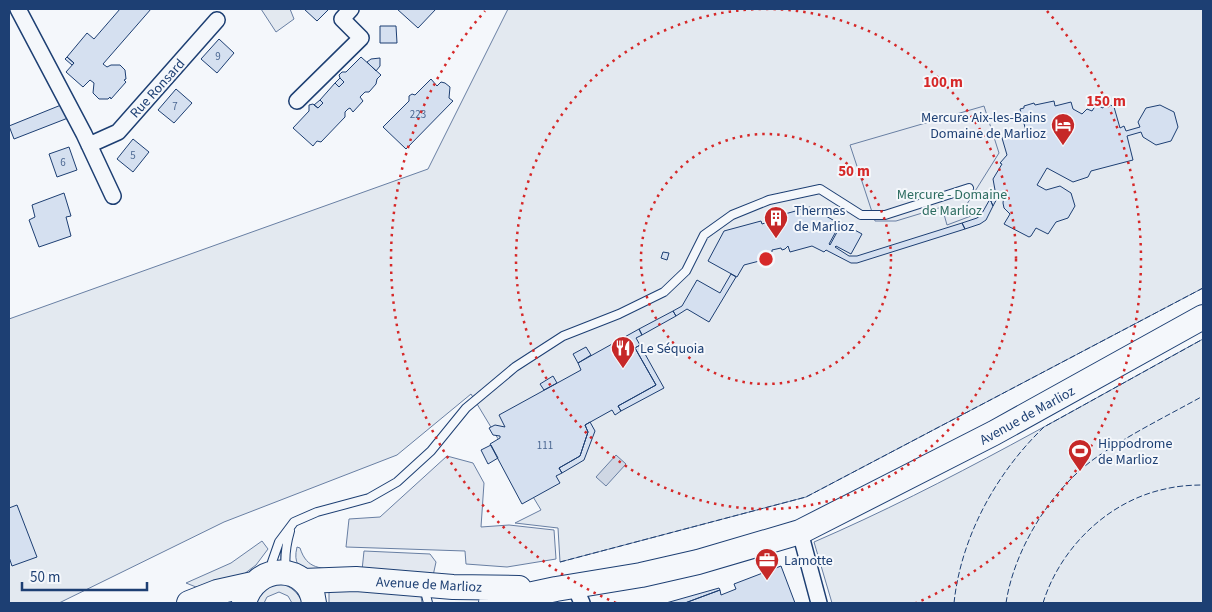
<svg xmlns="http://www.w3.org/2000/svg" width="1212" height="612" font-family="'Source Sans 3',sans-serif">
<rect width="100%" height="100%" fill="#f4f7fb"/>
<path fill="#e3e9f0" stroke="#687fa3" d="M261,9h29l4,10 -18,13z
M508,9h695v279l-397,209 -246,65 -2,-34 -43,-5 26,-13 -70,-116 -74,61 -173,67 -165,81h-50v-284l419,-150z
M1203,339v264h-371l-18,-61c134,-58 261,-133 389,-203z
M262,541l6,8 -12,16 -12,9 -48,13 -10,-4 45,-20z
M297,547l3,1c7,22 21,20 41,22 -18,3 -52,9 -44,-23z
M280,583c12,4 17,9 23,20h-11l-4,-7 -9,-4 -12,5 -3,6h-10l8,-13z
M329,589l87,3 5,4 1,7h-93z"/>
<path fill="#e3e8f0" stroke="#687fa3" d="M984,106l15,47 -32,51 4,12 -24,9 -5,-18 -46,14h-21l-25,-76z
M447,456l26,7 11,20 -3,44 28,-2 45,5 2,29 -49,8 -41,-3 -1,-13 -119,-4 3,-28 31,-2z
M364,551l66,3 6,8 -5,23 -70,-5z"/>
<path fill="#cfd7e4" stroke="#687fa3" d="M616,455l10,9 -20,22 -10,-9z"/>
<path fill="#d5e0f0" stroke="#1d3f73" d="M120,9h31l-48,55 4,3 4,-2h9l5,5 1,9 -2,1 2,2 -15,17 -1,-2 -2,2h-9l-6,-6 1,-10 -4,-3 -7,7 -17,-15 8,-9 -7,-6 20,-24 7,6z
M304,9h25l-12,12z
M397,9h39l-18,19z
M380,26h16l1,17h-17z
M219,39l15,14 -17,20 -16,-14z
M67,57l7,6 -2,2 -7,-6z
M361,57l20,18 -4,4 -1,5 -7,8h-4l-5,5 3,4 -10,11 -3,-4 -2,1 -3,3v5l-24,25 -4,-1 -4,5 -20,-18 16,-17v-6l4,-1 5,4 5,-5 -3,-3 15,-17 4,4 5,-5 -4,-4 -1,-3 3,-3h4z
M380,58v8l-4,5 -9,-9 4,-3z
M340,78l4,4 -5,5 -4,-4z
M431,79l6,7 4,-4 4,1 5,4 -1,11 4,3 -47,48 -23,-22 26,-26v-5l3,-2 3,1z
M176,89l16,14 -18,20 -16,-13z
M320,100l3,3 -5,5 -4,-3z
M1054,101l1,5 16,-4 2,7 9,5 5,-5 5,2 4,-6 7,3 4,-5 7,4 6,21 4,-2 2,5 14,-4 -2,-5 8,-14 14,-3 14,7 4,15 -7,14 -15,4 -13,-8 -2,-5 -14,4 6,24 -42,11 -3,6 -15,5 -26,-14 -10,17 9,5 14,-4 11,7 4,13 -7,12 -12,4 -8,12 -12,-6 -5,8 -2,1 -25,-13 6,-10 -6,-6 -1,-5 1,-8 -4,-2 -7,13 -3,-7 5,-9 -2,-11 9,-15 -2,-1 7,-8 -5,-17 24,-7 -6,-22 4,-1v-2l10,-3 1,2z
M61,105l7,13 -54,21 -5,-13z
M133,139l16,13 -16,20 -16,-13z
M69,147l8,23 -20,7 -8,-23z
M64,193l7,23 -5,1 5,19 -32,11 -10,-27 6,-3 -3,-12z
M990,199l3,7 -7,14 -6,4 -15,5 -3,-6 15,-5 4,-3z
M810,207l30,17 -11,20 1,1 12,-22 20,11 -11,20 -15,-8 -1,1 14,9h8l105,-33 3,6 -108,34h-6l-25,-13 -2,2 -12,-6 -22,6 -2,-6 -3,3 -3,1 -1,-2 -9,2v2l-2,1 -3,-2 -3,1 3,7 -23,6 -7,12 -29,-16 16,-30 37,-10 1,3 12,-4v-3z
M663,252l6,1 -2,7 -6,-2z
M731,274l5,3 -27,45 -22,-13 -11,7 -3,-5 9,-5 15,-26 23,13z
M673,311l3,5 -34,19 -3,-6z
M639,329l3,6 -6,3 4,7 -5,3 21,37 -38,21 3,5 -6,4 -3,-5 -27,15 3,7 -8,24 -21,12 3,5 -6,3 4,7 -38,21 -32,-60 10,-6v-2l-7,-1 -4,-7 6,-3 10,2 -6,-12 82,-45 -3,-7z
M640,345l24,43 -43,23 -3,-5 38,-21 -21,-37z
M586,347l5,8 -13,8 -5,-9z
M553,376l4,7 -13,7 -4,-6z
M590,422l5,9 -11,29 -22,13 -3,-5 21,-12 8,-24 -3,-7z
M491,445l7,13 -10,6 -7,-14z
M17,505l20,52 -25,9 -3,-9v-49z
M781,566l14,37h-110l35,-13 1,5 15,-6 -2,-5z
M719,588l1,2 -35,13h-19z"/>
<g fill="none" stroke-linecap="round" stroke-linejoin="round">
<g stroke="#1d3f73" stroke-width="10">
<path id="lane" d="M274,571l-2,-9 7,-20 15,-20 23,-10 52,-14 28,-16 34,-31 35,-43 49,-41 48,-31 56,-22 45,-22 22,-21 18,-36 28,-20 37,-15 51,-11 41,26h24l84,-27
M286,571c-2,-15 0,-26 4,-40
M423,589l3,6 2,8"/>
</g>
<g stroke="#1d3f73" stroke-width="18">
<path id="street" d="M18,9l66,125 29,62
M297,101l64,-63 -19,-19 9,-10
M89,145l29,-13 99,-112
M800,532l19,71
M575,587l7,16"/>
</g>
<g stroke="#1d3f73" stroke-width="26">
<path id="primary" d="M303,581l53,-2 97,8 66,1
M189,603l28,-11 36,-8
M244,603c11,-42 66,-39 70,0
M491,603l65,-14 85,-14 57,-13 102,-30 194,-99 209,-116"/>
</g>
<use href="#lane" stroke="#f4f7fb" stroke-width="8"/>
<use href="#street" stroke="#f4f7fb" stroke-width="15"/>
<use href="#primary" stroke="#f4f7fb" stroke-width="24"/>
<path stroke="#1d3f73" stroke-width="1" stroke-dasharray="6 2.5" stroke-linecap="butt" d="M560,562l246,-65 397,-209
M954,603c7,-66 42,-130 90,-176l159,-88
M1006,603c8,-53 44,-112 88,-144 34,-24 73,-43 109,-63
M1043,603c17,-55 65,-102 122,-114 12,-3 26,-4 38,-4"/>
</g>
<g fill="none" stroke="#d62828" stroke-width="2.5" stroke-dasharray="2.5 5">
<circle cx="766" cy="259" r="125"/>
<circle cx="766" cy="259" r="250"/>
<path d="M616 603A375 375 0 0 1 485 11M1047 11A375 375 0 0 1 916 603"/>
</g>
<defs>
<g id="hotel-pin" transform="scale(1.25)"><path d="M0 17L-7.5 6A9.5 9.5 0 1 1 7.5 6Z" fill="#c62828" stroke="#f4f7fb"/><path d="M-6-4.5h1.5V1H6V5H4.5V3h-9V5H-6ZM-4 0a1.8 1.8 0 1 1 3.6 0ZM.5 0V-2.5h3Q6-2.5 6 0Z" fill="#fff"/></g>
<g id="building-pin" transform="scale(1.25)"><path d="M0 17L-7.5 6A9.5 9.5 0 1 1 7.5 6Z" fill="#c62828" stroke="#f4f7fb"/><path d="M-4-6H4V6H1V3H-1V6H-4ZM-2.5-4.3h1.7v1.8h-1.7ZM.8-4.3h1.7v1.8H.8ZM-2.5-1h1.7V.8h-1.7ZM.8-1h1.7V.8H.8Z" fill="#fff"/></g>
<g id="restaurant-pin" transform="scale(1.25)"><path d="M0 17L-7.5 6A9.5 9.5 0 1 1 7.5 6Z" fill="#c62828" stroke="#f4f7fb"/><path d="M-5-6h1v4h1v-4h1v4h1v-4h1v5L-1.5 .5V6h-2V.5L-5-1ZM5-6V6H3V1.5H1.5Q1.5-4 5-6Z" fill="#fff"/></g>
<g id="stadium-pin" transform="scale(1.25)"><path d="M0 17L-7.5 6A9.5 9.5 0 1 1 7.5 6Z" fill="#c62828" stroke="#f4f7fb"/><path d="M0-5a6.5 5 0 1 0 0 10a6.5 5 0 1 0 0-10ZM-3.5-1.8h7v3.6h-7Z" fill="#fff"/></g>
<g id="office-pin" transform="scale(1.25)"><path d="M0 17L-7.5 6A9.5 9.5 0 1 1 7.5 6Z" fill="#c62828" stroke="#f4f7fb"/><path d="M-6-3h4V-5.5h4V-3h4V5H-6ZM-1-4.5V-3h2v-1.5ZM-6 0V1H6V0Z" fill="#fff"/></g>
</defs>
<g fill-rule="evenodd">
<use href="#hotel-pin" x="1063" y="125"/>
<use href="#building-pin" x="776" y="218"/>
<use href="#restaurant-pin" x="623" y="348"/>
<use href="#stadium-pin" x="1080" y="451"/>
<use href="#office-pin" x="767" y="560"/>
</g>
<g text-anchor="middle" stroke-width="4" stroke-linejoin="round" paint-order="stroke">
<g font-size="11" fill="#4b6792">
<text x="218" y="60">9</text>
<text x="175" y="110">7</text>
<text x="418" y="118">223</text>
<text x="133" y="159">5</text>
<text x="63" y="166">6</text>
<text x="545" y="449">111</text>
</g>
<g font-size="14" fill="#1d3f73" stroke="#f4f7fb">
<text transform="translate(157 88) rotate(-48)" y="5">Rue Ronsard</text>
<text transform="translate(1027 415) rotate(-29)" y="5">Avenue de Marlioz</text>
<text transform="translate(429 584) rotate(3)" y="5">Avenue de Marlioz</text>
</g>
<g font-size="14" fill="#1d3f73" stroke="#f4f7fb" text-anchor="start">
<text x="1046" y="122" text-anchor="end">Mercure Aix-les-Bains<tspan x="1046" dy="16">Domaine de Marlioz</tspan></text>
<text x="794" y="215">Thermes<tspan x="794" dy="16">de Marlioz</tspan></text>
<text x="640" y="353">Le Séquoia</text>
<text x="1098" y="448">Hippodrome<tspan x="1098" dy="16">de Marlioz</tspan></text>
<text x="784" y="565">Lamotte</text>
</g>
<g font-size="14" fill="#2c6c60" stroke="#f4f7fb">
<text x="952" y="199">Mercure - Domaine<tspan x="952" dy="16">de Marlioz</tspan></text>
</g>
</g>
<circle cx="766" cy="259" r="8" fill="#d62828" stroke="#f4f7fb" stroke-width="2.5"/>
<g font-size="15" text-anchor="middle" font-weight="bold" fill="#d62828" stroke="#f4f7fb" stroke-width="4" stroke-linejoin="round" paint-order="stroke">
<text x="943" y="87">100 m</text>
<text x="1106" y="106">150 m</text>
<text x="854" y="176">50 m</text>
</g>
<rect width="1212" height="612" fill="none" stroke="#1d3f73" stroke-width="20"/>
<path d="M22 582v8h125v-8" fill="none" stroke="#1d3f73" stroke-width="2.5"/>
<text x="30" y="582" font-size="15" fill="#1d3f73" stroke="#f4f7fb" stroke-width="4" paint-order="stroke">50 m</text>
</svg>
